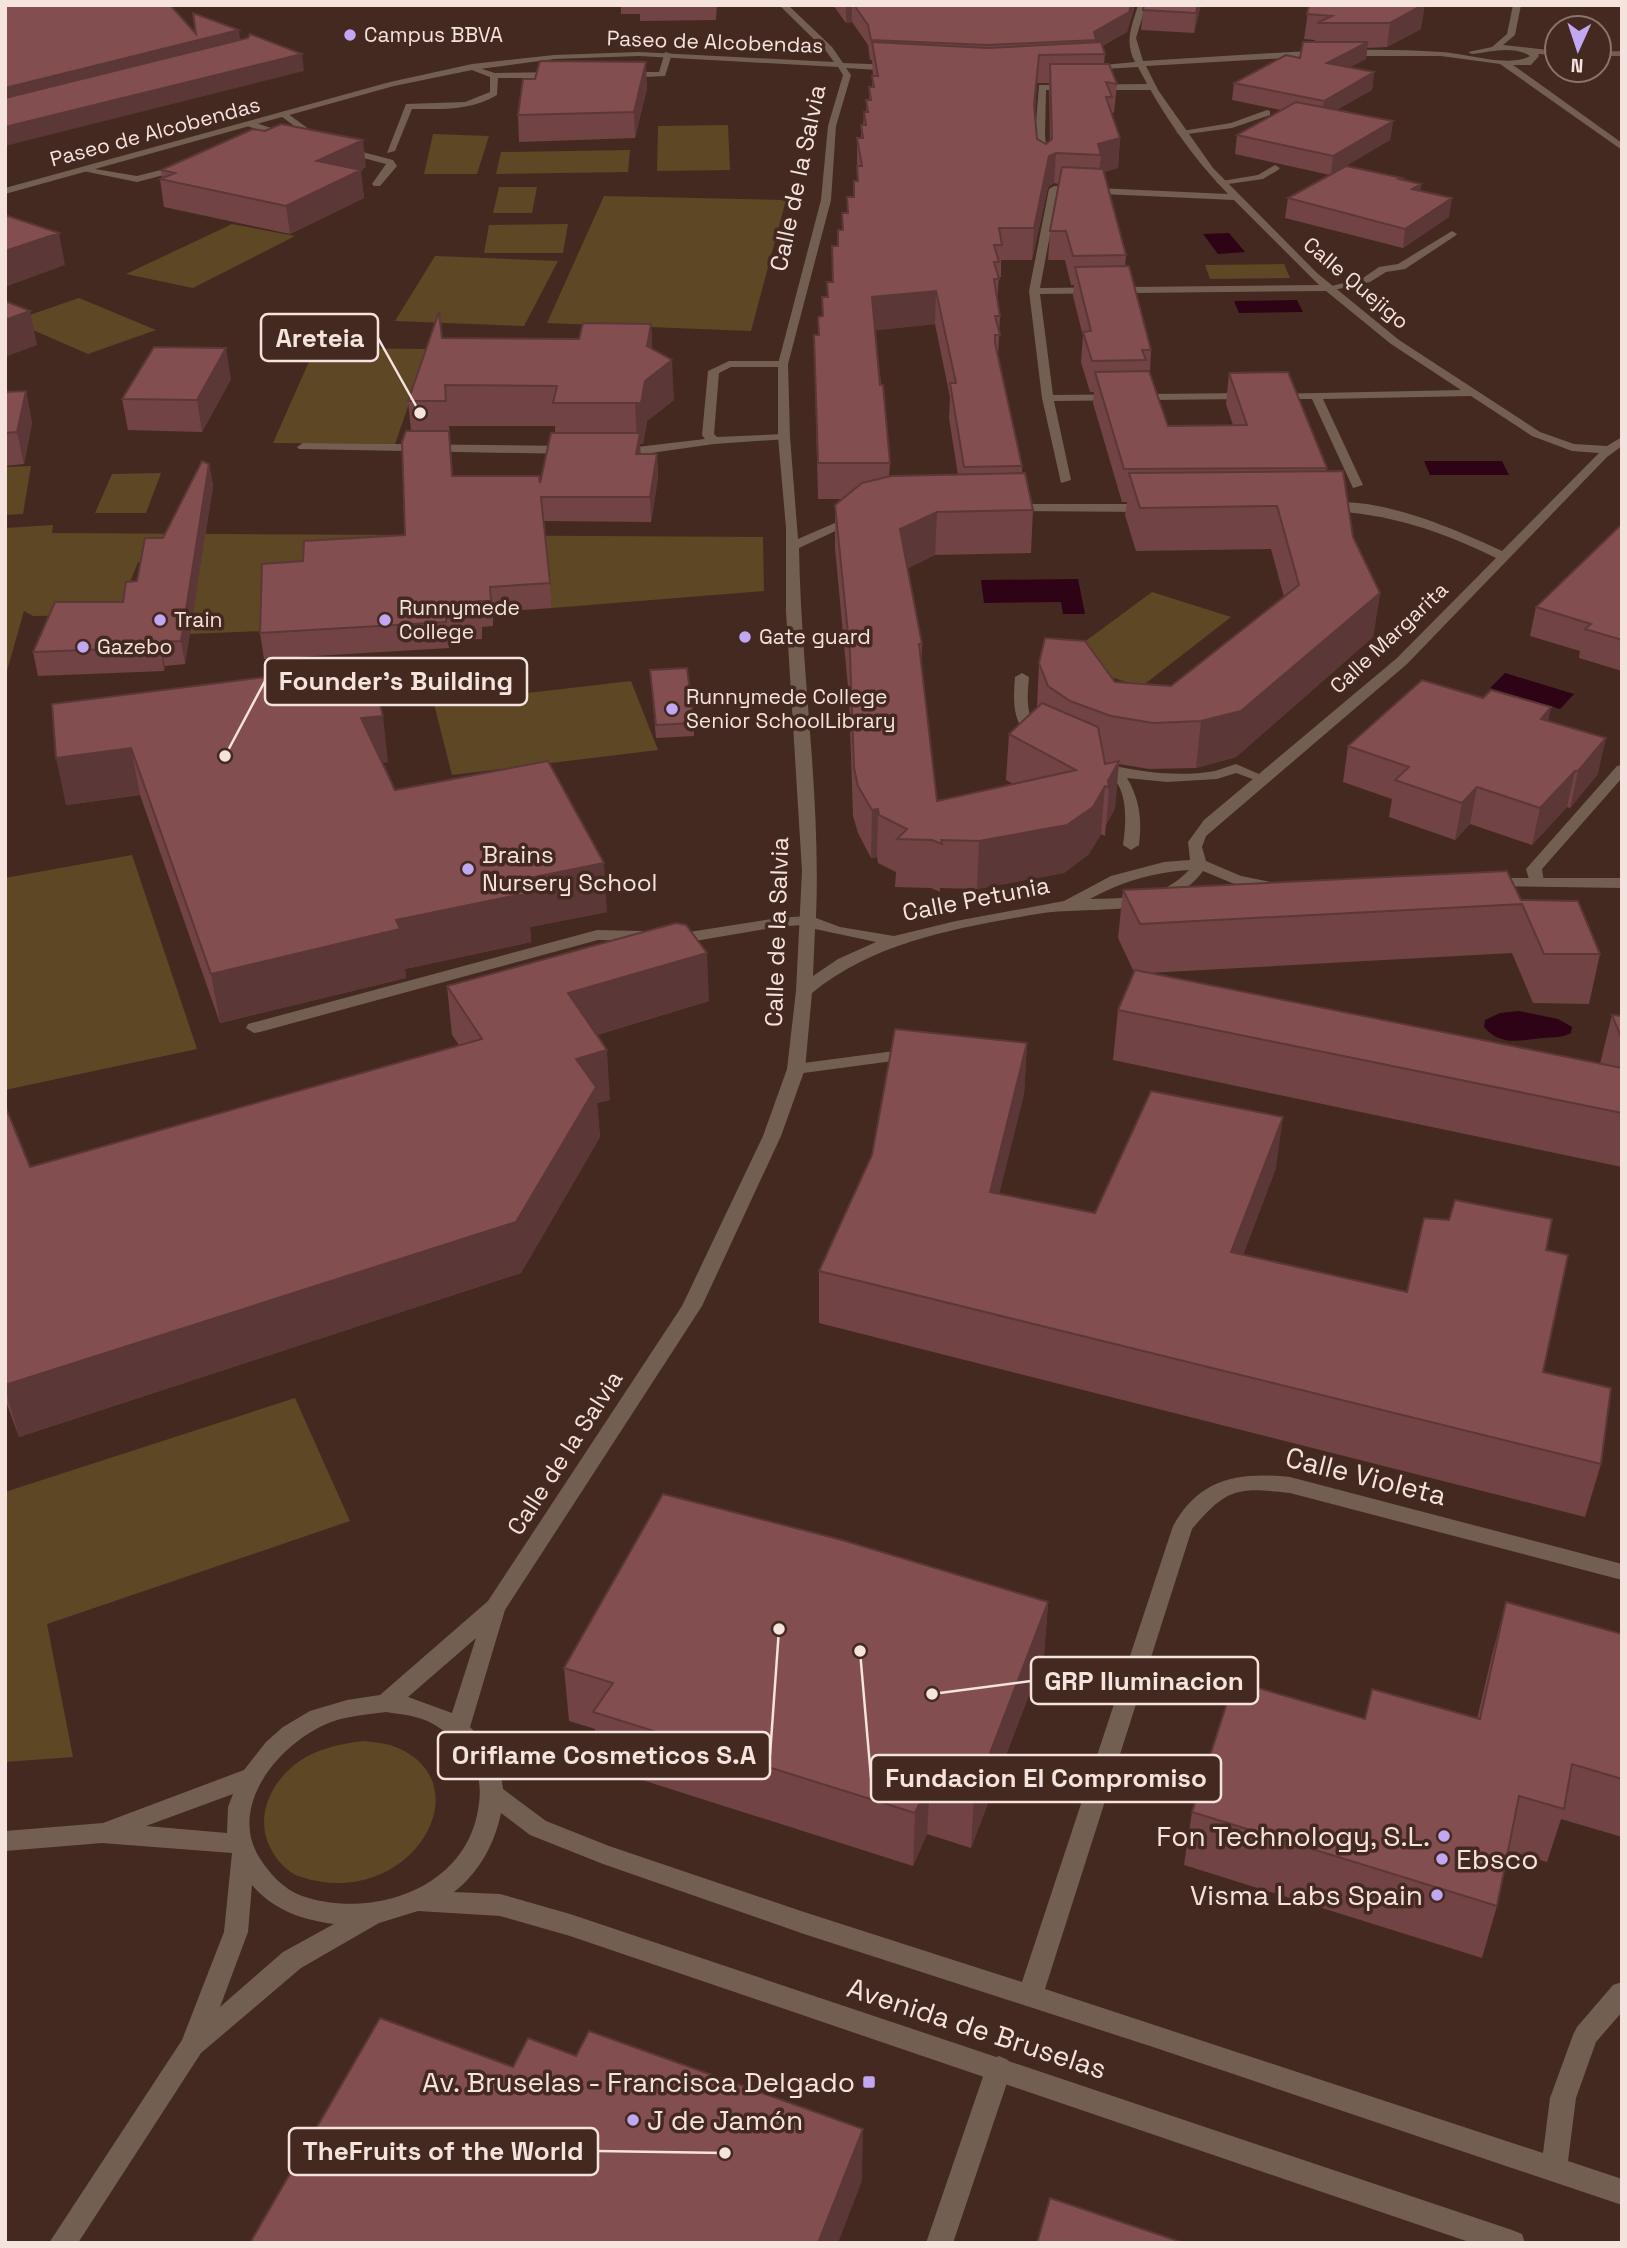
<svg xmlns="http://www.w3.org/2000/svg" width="1627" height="2248" font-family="'Space Grotesk',sans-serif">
<rect width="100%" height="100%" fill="#442921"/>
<path fill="#5e4724" d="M728,125l2,45 -73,1 1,-45z
M433,134l56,2 -12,38h-53z
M630,150l-2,22 -132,2 5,-22z
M499,187h38l-5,26h-39z
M604,196l182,4 -35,131 -204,-8z
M232,224l63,12 -102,52 -67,-14z
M568,224l-5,29h-79l5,-28z
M435,256l123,5 -34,65 -129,-5z
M1284,264l6,14 -80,1 -5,-14z
M79,298l77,32 -68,24 -76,-33z
M315,348l113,1 -33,95 -122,-1z
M31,466l-8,48 -18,1v-48z
M161,473l-15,40h-51l17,-39z
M53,525l-1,8 711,4 1,54 -212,17 -5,-44 -282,67 -75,3 11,-75 -63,3 -21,53 -84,1 -9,-5 -19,67v-150z
M1152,592l79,25 -90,70 -81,-27z
M631,681l27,69 -206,25 -18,-71z
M132,855l65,194 -192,41v-212z
M295,1398l55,123 -303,103 26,133 -68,5v-270z
M364,1741c8,1 18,2 26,4 99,33 22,168 -89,132 -13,-4 -24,-16 -30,-28 -20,-36 6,-79 41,-95 17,-8 34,-11 52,-13z"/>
<path fill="#2d0315" d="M1229,233l16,19 -27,2 -15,-20z
M1297,300l6,12 -64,1 -5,-12z
M1424,461h78l7,14h-79z
M1078,579l7,35h-22l-2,-12 -77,1 -3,-23z
M1505,673l69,21 -14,15 -70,-21z
M1519,1011l39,8 14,8 -1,6c-9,5 -18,4 -28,5 -23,2 -42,9 -59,-11l1,-7 15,-7z"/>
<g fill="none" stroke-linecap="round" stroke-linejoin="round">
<path fill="#725f52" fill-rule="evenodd" d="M665,52l7,2 -7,22 -41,2 -4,-3 4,-3h35z
M469,65l26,8 63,-1 4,3 -4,3h-60l-1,17c-26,16 -55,14 -85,14l-17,42 -8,2 19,-49 59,-2 25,-10v-15l-21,-8z
M1039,85l114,-1 4,3 -4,3h-107l-1,45 3,30 -5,3 -5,-3 -3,-30z
M1267,110l3,1v4l-38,13 -52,7 -4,-3 55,-9z
M284,111l44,32 65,17 4,6 -17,20h-6l-2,-2 14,-20 -64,-17 -41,-31 -1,-2z
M250,121l21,7 13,12 -15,4v-4l4,-1 -8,-7 -18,-6 -1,-2z
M184,164l3,1v4l-50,13 -59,-12 5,-3 54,9z
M1275,165l5,3 -2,2 -15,9 -42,6 -5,-3 42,-7z
M1452,231l5,3 -2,2 -50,33 -19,3 -16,10 -41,9 -5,-3 39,-10 16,-11 19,-3z
M729,361h54l5,3 -5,3h-52l-12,6 -5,61 3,3 67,-3 6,3 -2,2 -74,5 -77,11 -24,-3 -2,-2 6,-4 20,1 68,-8 -3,-4 6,-64z
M303,443l268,3 6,4 -6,4 -272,-5 -2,-2z
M1022,673l7,4c-2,21 -4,44 14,57v6h-10c-21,-15 -20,-39 -18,-63z
M1097,762c37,9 78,16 118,9 7,-2 14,-5 21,-7l32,14 -7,4 -25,-9 -19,6 -50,3 -40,-4c13,22 15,42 12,67l-8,5 -8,-5c3,-20 6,-56 -13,-69 -7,-5 -14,-5 -20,-10z
M1622,765v13l-80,91 2,14 -3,3h-10l-5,-17 91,-103z
M808,916l6,2 2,3 -2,3 -36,3 -89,15 -91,-2 -338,92 -6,1 -8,-5 2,-4 349,-94 92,2 89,-14z
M902,1050l8,5 -2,4 -112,15 -9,-5 9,-5z
M999,2056l9,4 4,8 -59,175h-27l60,-175 4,-8z"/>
<path fill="#725f52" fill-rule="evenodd" d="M779,5h9l44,42 11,16 51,2 4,3 -4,3 -48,-3 5,7 -15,51 -5,74 -43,164 2,73 8,102 53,-23 10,3 -62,29c2,123 22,247 17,370l24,9 54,9 62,-15 108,-20 47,-25 53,-14 26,-2 -2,-18 16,-22 193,-162 99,-100c-55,-27 -108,-45 -169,-47l-6,-4 2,-3c52,-10 132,25 179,47l97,-98 -27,-2 -40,-15 -61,-40 -148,3 40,86 -10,3 -41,-89h-36l-6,-3 2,-2 189,-4 -70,-46 -65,-53 -286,3 13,101 195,-2 6,3 -6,3 -194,2 17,79 -10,3 -19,-85 -13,-107 20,-102 5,-3 174,8c-36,-37 -67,-82 -90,-127l-51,3 -4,-3 52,-5c-11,-21 -3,-36 3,-57h8l-10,33 7,23c99,-5 199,-16 298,-9 23,1 69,16 89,4 -18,-11 -39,-4 -58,-2l-4,-2 24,-5 15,-13 6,-29h8l-6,30 -12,10 54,6v4l-19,-1 1,2 -8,9h-18l109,78v7l-122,-86 -59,-8h-120l-175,10 12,24 55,78 104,105 82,67 141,92 34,12 33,2 15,-9v9l-15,11 -200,207 -201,172 -4,11 4,14 35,15 39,8 3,3 -3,3 -5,2 -43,-9 -29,-12c-36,50 -112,34 -166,43 -79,14 -161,27 -225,79l-7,76 -24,67 -79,170 -197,304 -35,117c19,19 30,35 33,62l43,32 63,25 195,66 218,70 151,-456c27,-49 67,-54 117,-49l332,87v16l-332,-87c-53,-6 -63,-5 -98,36l-147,460 498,164 7,-55 23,-63 4,-8 36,-42 9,-3v30l-26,30 -20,56 -8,63 54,18v26l-472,-159 -346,-112 -201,-70 -73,-29 -29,-22c-6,30 -22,60 -47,79l46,2 70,20 942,316 10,4 3,9h-53l-902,-307 -70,-20 -82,-5 -39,12 -78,45 -100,85 -123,190h-29l133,-203 42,-108 8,-79 -130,-10 -97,8v-20l98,-8 141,-53 22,-28 17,-15 27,-16 37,-11 33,-5 108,-94 194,-295 81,-170 24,-67 9,-78 6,-120 -16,-260v-83l-8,-91v-73l43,-164 7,-74 15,-51 -5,-8 -199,-11 -85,3 -82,11 -78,16 -389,108v-6l385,-106 82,-18 82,-9 85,-3 195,10 -8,-11zM1058,192l176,8 85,85 -279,3zM1189,870c-26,29 -63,28 -99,29 33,-18 61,-26 99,-29zM815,929l61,13 -38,17 -25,17zM476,1638l-24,75 -44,-16zM386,1712c12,2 25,3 36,7 16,5 28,17 39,28 19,20 22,41 16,68 -16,76 -108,104 -175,81 -19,-7 -33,-23 -43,-39 -31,-51 19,-111 65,-132 19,-9 41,-10 62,-13zM233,1794l-5,13 -1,26 -81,-7zM252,1885c21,25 50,35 82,39l-51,28 -63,55 28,-75z
M1622,51v5h-23v-4z
M1012,504h136l6,4 -6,4 -140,-1v-6z
M1492,878h130v10l-135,-2 -3,-3z"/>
</g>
<path fill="#714344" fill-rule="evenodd" d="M621,5h96l-1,15 -76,1v-7h-19z
M833,5h301l-7,27 -25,14 3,8 -1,10 13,20 -3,29 -3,-1 9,26 -2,30 -14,4 22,83 -1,11 26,84 -1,22 18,54 65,-1 -7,-21 3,-31 98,95 -1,4 27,65 27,56 -7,44 -137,120 -40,11 -47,1 -30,-5 -4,44 -9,17 -1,11 -4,-2 -12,20 -25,19 -87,16 -37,-1v4l-9,-4 -36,-1 1,-15 -18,-9 -1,-6 -6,1 -13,-25 -5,-17 -4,-118 -14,-150v-43l7,-6h-24l-4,-164h4v-18l4,-1v-19h5v-15h5v-36h5l1,-16h4v-17h5v-16h6l1,-16h3v-43h4v-13h2l1,-13h2v-12h3v-13h3v-11h1l-1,-16h-2l-2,-15 -16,-23 -6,1zM1037,83h12l1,58 -4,3 -9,-5 -2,-27zM1054,183l5,1 -9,47 -2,29h17l6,25h3l-1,11 10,40 -2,26 9,30h4l-1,11 29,99h5l-2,13 11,36 135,-2 13,48 -113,89 -56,-4 -76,-19 -2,44 -28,27 -3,46 7,4 -76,17 -16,-133 1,-24 -14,-76 27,-13 96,-2 2,-43 -11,-36v-8l-24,-108 2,-42 -3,-14 2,-25h2v-17h31l16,-73zM935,324l15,73 -1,21 9,57 -69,2 1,-14 -15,-133z
M1201,5l-7,28 -53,-3 2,-20z
M1309,5l112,24 -34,18 -20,1 -1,11 -16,8 24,5 -2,18 -36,20 57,11 -3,19 -56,32 68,6 -1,2 20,4 -1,7 29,26 -46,31 -118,-30 3,-20 42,-23 -95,-21 2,-19 44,-25 -49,-10 2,-17 66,-25 15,-16v-2l-11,-1z
M535,79l112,9 -12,50 -116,4 -1,-27z
M366,167l-6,3 4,28 -74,36 -126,-27 -4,-28 2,-1 -1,-8z
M651,324l1,25 22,51 -27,21 -4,23h-3v10h17l1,24 -7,44 -107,-1 8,87 -59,4v14l-11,1v12l-33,2v7l-185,11 -4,-26 43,-72 102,-26 6,-104 -3,-30 34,-63 137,1zM449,426h106v7l-15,50 -87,-7z
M231,379l-29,53 -74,-2 -6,-31z
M26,391l6,32 -8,41 -19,2v-74z
M209,464l4,22 -28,178 -20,2 -1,5 -126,5 -5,-24 90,-50z
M1622,524v147l-43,-13 1,-7 -50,-15 6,-29z
M650,670l44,53v13l-38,2z
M52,704l336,58 -6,1 13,27 212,122 -77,15 1,15 -126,27 1,9 -186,45 -80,-228 -74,10z
M1548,721l50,53 -28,34 -3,-1 -35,38 -62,-21 -15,16 -66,-23 3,-18 -49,-17 5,-36z
M1123,890l398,10 79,54 -11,50 -56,-1 -21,-50 -364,20 452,91 12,-49 10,1v151l-509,-107 5,-50 16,-38 -16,-34z
M447,986l262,15 -112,34 13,65 -13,3 3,34 -79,136 -502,164 -14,-38v-291l25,59 429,-122 -7,-10z
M1027,1043l-3,51 -25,100 96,19 181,-45 -33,87 164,37 139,-42 -3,122 58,92 -16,53 -766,-194v-52z
M1048,1602l-4,53 -73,193 -44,-14 -14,32 -315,-100 -3,-37 -26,-8 -5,-53z
M1506,1602l116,32v203l-61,-18 -14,43 -39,-11 -11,55 -15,52 -298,-93 8,-53 173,-93h112l15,-64z"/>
<path fill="#5c3737" d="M846,5h6v17l-6,1z
M1131,5h3v5l-7,22 -31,18v-10l-2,-8z
M1198,5h3l-7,28 2,-20z
M1423,5h2l-4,24 -34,18 3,-24z
M239,30l2,17 -236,59v-18z
M1368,42l-2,17 -41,21 2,-17z
M302,54l2,17 -299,75v-19z
M1039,55l-2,28 -5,52 2,-30z
M646,62l1,26 -12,50 -1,-26z
M1374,72l-2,18 -51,29 3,-18z
M1393,121l-3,19 -59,35 2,-19z
M1120,138l-2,30 -19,5 2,-18 -3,-11z
M363,140l3,27 -45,22 -4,-28z
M1056,153l-2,30 -6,4 -16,73 2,-32 15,-72z
M361,170l3,28 -74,36 -4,-28z
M1421,184l-3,19 -6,-14z
M1452,198l-3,19 -46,31 2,-19z
M59,233l6,32 -60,22v-36z
M936,291l-1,33 -63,7v-34z
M30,311l7,34 -32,12v-37z
M651,324l2,39 19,-3 2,40 -27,21 -4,23h-3l1,13 -5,-3 1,-10 -2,-41z
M226,348l5,31 -29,53 -5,-32z
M26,391l6,32 -8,41 -7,-32z
M657,454l1,24 -7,44 -1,-25z
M209,464l4,22 -28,178 -4,-23z
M937,512l-2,43 -36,18 1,-44z
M1380,593l-7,44 -137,120 -40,11 5,-47z
M161,642l4,24 -1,5 -4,-24z
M1551,707l-7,36 -3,-24z
M383,716l5,46 -21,3 -6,-47z
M1606,738l-8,36 -28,34 8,-37z
M131,748l9,47 -74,10 -10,-47z
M1119,761l-4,47 -9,17 3,-37 -1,-7z
M1575,771l-8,36 -35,38 8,-37z
M1105,786l-4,48 -12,20 -25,19 -87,16 2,-48z
M1477,787l-7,37 -15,16 7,-37z
M878,809l-1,48 -6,1 1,-48z
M604,863l3,49 -77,15 1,15 -126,27 1,9 -186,45 -9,-49 185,-54 93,-34z
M707,953l2,48 -137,41 -4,-49z
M1027,1043l-3,51 -37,149 3,-51z
M607,1050l3,50 -13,3 3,34 -79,136 -502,164 -14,-48v-4l571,-326z
M1283,1117l-7,51 -52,136 7,-52z
M1048,1602l-4,53 -73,193 3,-53z
M930,1781l-3,53 -14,32 2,-53z
M863,2129l-1,52 -24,62h-20z"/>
<path fill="#834e4f" stroke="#5c3737" stroke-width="2" d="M5,5h165l26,29 -3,-21 46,17 -234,58z
M854,5h277l-2,7 -35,20 2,8 -108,5 -117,-5 -3,-15z
M1144,5h54l-2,8 -53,-3z
M1309,5h114l-33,18h-73l15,-7 -25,-2z
M250,34l52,20 -297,73v-29l243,-60z
M872,42l116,6 113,-6 4,12 -66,1 -5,50 3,34 9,5 6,-5 -2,-75h59l8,20 -11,-2 6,15h-6l14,41 -22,6 3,11 -45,-2 -7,3 -15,72h-35l3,17h-8l5,17h-5l5,17h-5l6,37h-5l5,19h-5v8l27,123 -58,1 -14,-84h6l-20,-92 -64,6 8,88h3l7,78h-72l-4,-128h5l-1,-18 5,-1 -1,-19h6l-1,-15h6l-1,-36h6v-16h5l-1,-17h6l-1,-16h7v-16h4l-1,-15h5l-5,-28h6l-2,-13h5l-2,-13h4l-2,-12h5l-2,-13h5l-2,-11h6z
M1303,42h65l-41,21 47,9 -50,29 -90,-18 52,-28 14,3z
M540,61l106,1 -12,50 -116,3 5,-36h12z
M1296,102l97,19 -60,35 -96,-21z
M281,124l82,16 -46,21 44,9 -75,36 -126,-27 15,-6 -14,-3 92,-41 12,2z
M1346,166l56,12 -3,1 22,5 -9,5 40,9 -47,31 -117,-31z
M1062,167l41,2 23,86 -53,1 -7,-25h-16z
M5,215l54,18 -54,18z
M1129,266l22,84h-9l4,10 -54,1 -9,-29 8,-1 -16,-64z
M5,301l25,10 -25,9z
M439,312l3,26 137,1 4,-16 68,1 -4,22 25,14 -27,21 -4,22h-88l4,-17 -112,-1 1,16h-38z
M154,347l72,1 -29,52 -75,-1z
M1149,371l19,55 79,-1 -18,-52 59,-1 39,96 -203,1 -29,-97z
M26,391l-9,41 -12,1v-41z
M406,431h43l3,45h87l1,7 11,-50h89l-4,21h21l-7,43h-109l9,86 -60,4 1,14h-12l1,12 -34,2v7l-186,11 2,-69 41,-3 1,-20 101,-6 -3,-93z
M202,461l7,3 -28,177 -20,1 -1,5 -127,5 22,-50h68l3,-20 11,-1 8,-43h18z
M1343,471l10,66 27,56 -139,118 -40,10 -48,2 -42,-7 -41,-15 -22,-15 -9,-23 6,-25 40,3 30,41 56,4 128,-101 -22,-79 -137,2 -11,-35z
M1025,473l8,37 -96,2 -37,17 22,115h-3l18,157 139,-31 -67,-36 33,-31 56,24 7,37 14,-3 -11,20 1,7 -4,-2 -12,21 -26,18 -88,16 -38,-1 1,4 -10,-4 -35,-1 10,-10 -28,-14 -1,-6 -6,1 -14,-24 -4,-18 -4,-115 -15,-148 27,-22 29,-7z
M1622,524v116l-37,-11 6,-5 -55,-17z
M369,664l14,52 -22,2 34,72 153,-29 56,102 -115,23 38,7 -131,27 4,9 -189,45 -80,-226 -75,10 -4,-54z
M687,668l7,55 -38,2 -6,-55z
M1422,680l61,18 8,-8 60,17 -10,12 65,19 -28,33h-3l-35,37 -63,-21 -15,16 -67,-23 14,-13 -61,-21z
M1507,871l14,29 57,1 22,53h-56l-22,-50 -382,20 -17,-34z
M676,923l10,2 21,28 -139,40 39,57 -31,9 20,28 -80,135 -511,163v-277h1l24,59 452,-128 -35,-53z
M1135,970l487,98v45l-504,-103z
M1612,1015l10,1v23z
M895,1029l132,14 -37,149 105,21 56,-122 132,26 -52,135 176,40 17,-74 25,2 6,-20 97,19 -6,31 22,5 -25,117 68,16 -10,76 -782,-193 53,-116z
M663,1494l179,46 206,62 -74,193 -44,-14 -15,32 -322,-101 20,-29 -49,-15z
M1506,1602l116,32v145l-50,-15 -8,45 -45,-13 -22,110 -305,-94 42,-131 131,38 7,-30 108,30z
M380,2018l133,49 15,-29 48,18 13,-25 274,98 -45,114h-568z
M1050,2198l134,45h-147z"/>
<g fill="#c2a8f3" stroke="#442921" stroke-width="2.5">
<circle cx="350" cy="35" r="7"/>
<circle cx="160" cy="620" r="7"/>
<circle cx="385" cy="620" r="7"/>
<circle cx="745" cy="637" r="7"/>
<circle cx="83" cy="647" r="7"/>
<circle cx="672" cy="709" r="7"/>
<circle cx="468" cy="869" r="7"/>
<circle cx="1444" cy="1836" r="7"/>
<circle cx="1442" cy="1859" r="7"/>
<circle cx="1437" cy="1895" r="7"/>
<rect x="862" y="2075" width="14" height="14" rx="3.5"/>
<circle cx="633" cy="2120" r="7"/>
</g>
<g text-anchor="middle" stroke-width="7" stroke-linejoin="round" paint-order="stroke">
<g font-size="21" fill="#f5e3dd" stroke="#442921" text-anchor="start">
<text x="364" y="42">Campus BBVA</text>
<text x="399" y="615">Runnymede<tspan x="399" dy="24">College</tspan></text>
<text x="174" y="627">Train</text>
<text x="759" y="644">Gate guard</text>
<text x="97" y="654">Gazebo</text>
<text x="686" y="704">Runnymede College<tspan x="686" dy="24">Senior SchoolLibrary</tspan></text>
</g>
<g font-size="21" fill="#f5e3dd" stroke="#442921">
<text transform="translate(715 42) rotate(2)" y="7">Paseo de Alcobendas</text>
<text transform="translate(155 132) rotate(-15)" y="7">Paseo de Alcobendas</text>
<text transform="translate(1356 283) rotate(40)" y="7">Calle Quejigo</text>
<text transform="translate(1389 638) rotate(-43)" y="7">Calle Margarita</text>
</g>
<g font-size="24" fill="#f5e3dd" stroke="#442921">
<text transform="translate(798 178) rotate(-78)" y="8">Calle de la Salvia</text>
<text transform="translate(976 899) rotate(-11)" y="8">Calle Petunia</text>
<text transform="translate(777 932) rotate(-88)" y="8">Calle de la Salvia</text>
<text transform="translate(565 1453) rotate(-57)" y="8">Calle de la Salvia</text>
</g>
<g font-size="24" fill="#f5e3dd" stroke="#442921" text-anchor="start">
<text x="482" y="863">Brains<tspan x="482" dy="28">Nursery School</tspan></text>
</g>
<g font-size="28" fill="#f5e3dd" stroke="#442921">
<text transform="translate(1366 1476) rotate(14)" y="10">Calle Violeta</text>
<text transform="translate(977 2028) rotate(18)" y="10">Avenida de Bruselas</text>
</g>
<g font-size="28" fill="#f5e3dd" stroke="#442921" text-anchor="end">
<text x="1430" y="1846">Fon Technology, S.L.</text>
<text x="1456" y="1869" text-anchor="start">Ebsco</text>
<text x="1423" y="1905">Visma Labs Spain</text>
<text x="855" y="2092">Av. Bruselas - Francisca Delgado</text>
<text x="647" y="2130" text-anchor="start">J de Jamón</text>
</g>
</g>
<path fill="none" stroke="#f5e3dd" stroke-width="2.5" d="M420 413L378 338M225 756L265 681M932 1694L1031 1681M779 1629L770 1755M860 1651L871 1778M725 2153L598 2151"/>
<g fill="#f5e3dd" stroke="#442921" stroke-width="2.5">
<circle cx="420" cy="413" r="7"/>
<circle cx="225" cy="756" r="7"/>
<circle cx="932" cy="1694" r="7"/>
<circle cx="779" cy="1629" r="7"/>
<circle cx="860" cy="1651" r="7"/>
<circle cx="725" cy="2153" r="7"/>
</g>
<g fill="#442921" stroke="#f5e3dd" stroke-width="2.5">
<rect x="261" y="314" width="117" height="47" rx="7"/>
<rect x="265" y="658" width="262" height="47" rx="7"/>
<rect x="1031" y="1657" width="227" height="47" rx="7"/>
<rect x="438" y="1732" width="332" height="47" rx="7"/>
<rect x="871" y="1755" width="350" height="47" rx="7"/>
<rect x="289" y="2128" width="309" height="47" rx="7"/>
</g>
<g font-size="26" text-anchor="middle" font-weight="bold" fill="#f5e3dd">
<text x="320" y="347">Areteia</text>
<text x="396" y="690">Founder's Building</text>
<text x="1144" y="1690">GRP Iluminacion</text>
<text x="604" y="1764">Oriflame Cosmeticos S.A</text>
<text x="1046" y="1787">Fundacion El Compromiso</text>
<text x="443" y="2160">TheFruits of the World</text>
</g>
<rect width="1627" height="2248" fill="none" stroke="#f5e3dd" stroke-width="14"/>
<g transform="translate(1578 49) rotate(183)"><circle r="33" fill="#442921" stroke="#8b736c" stroke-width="2"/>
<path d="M0-5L12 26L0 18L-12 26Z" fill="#c2a8f3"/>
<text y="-10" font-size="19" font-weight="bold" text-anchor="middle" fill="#f5e3dd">N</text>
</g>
</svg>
